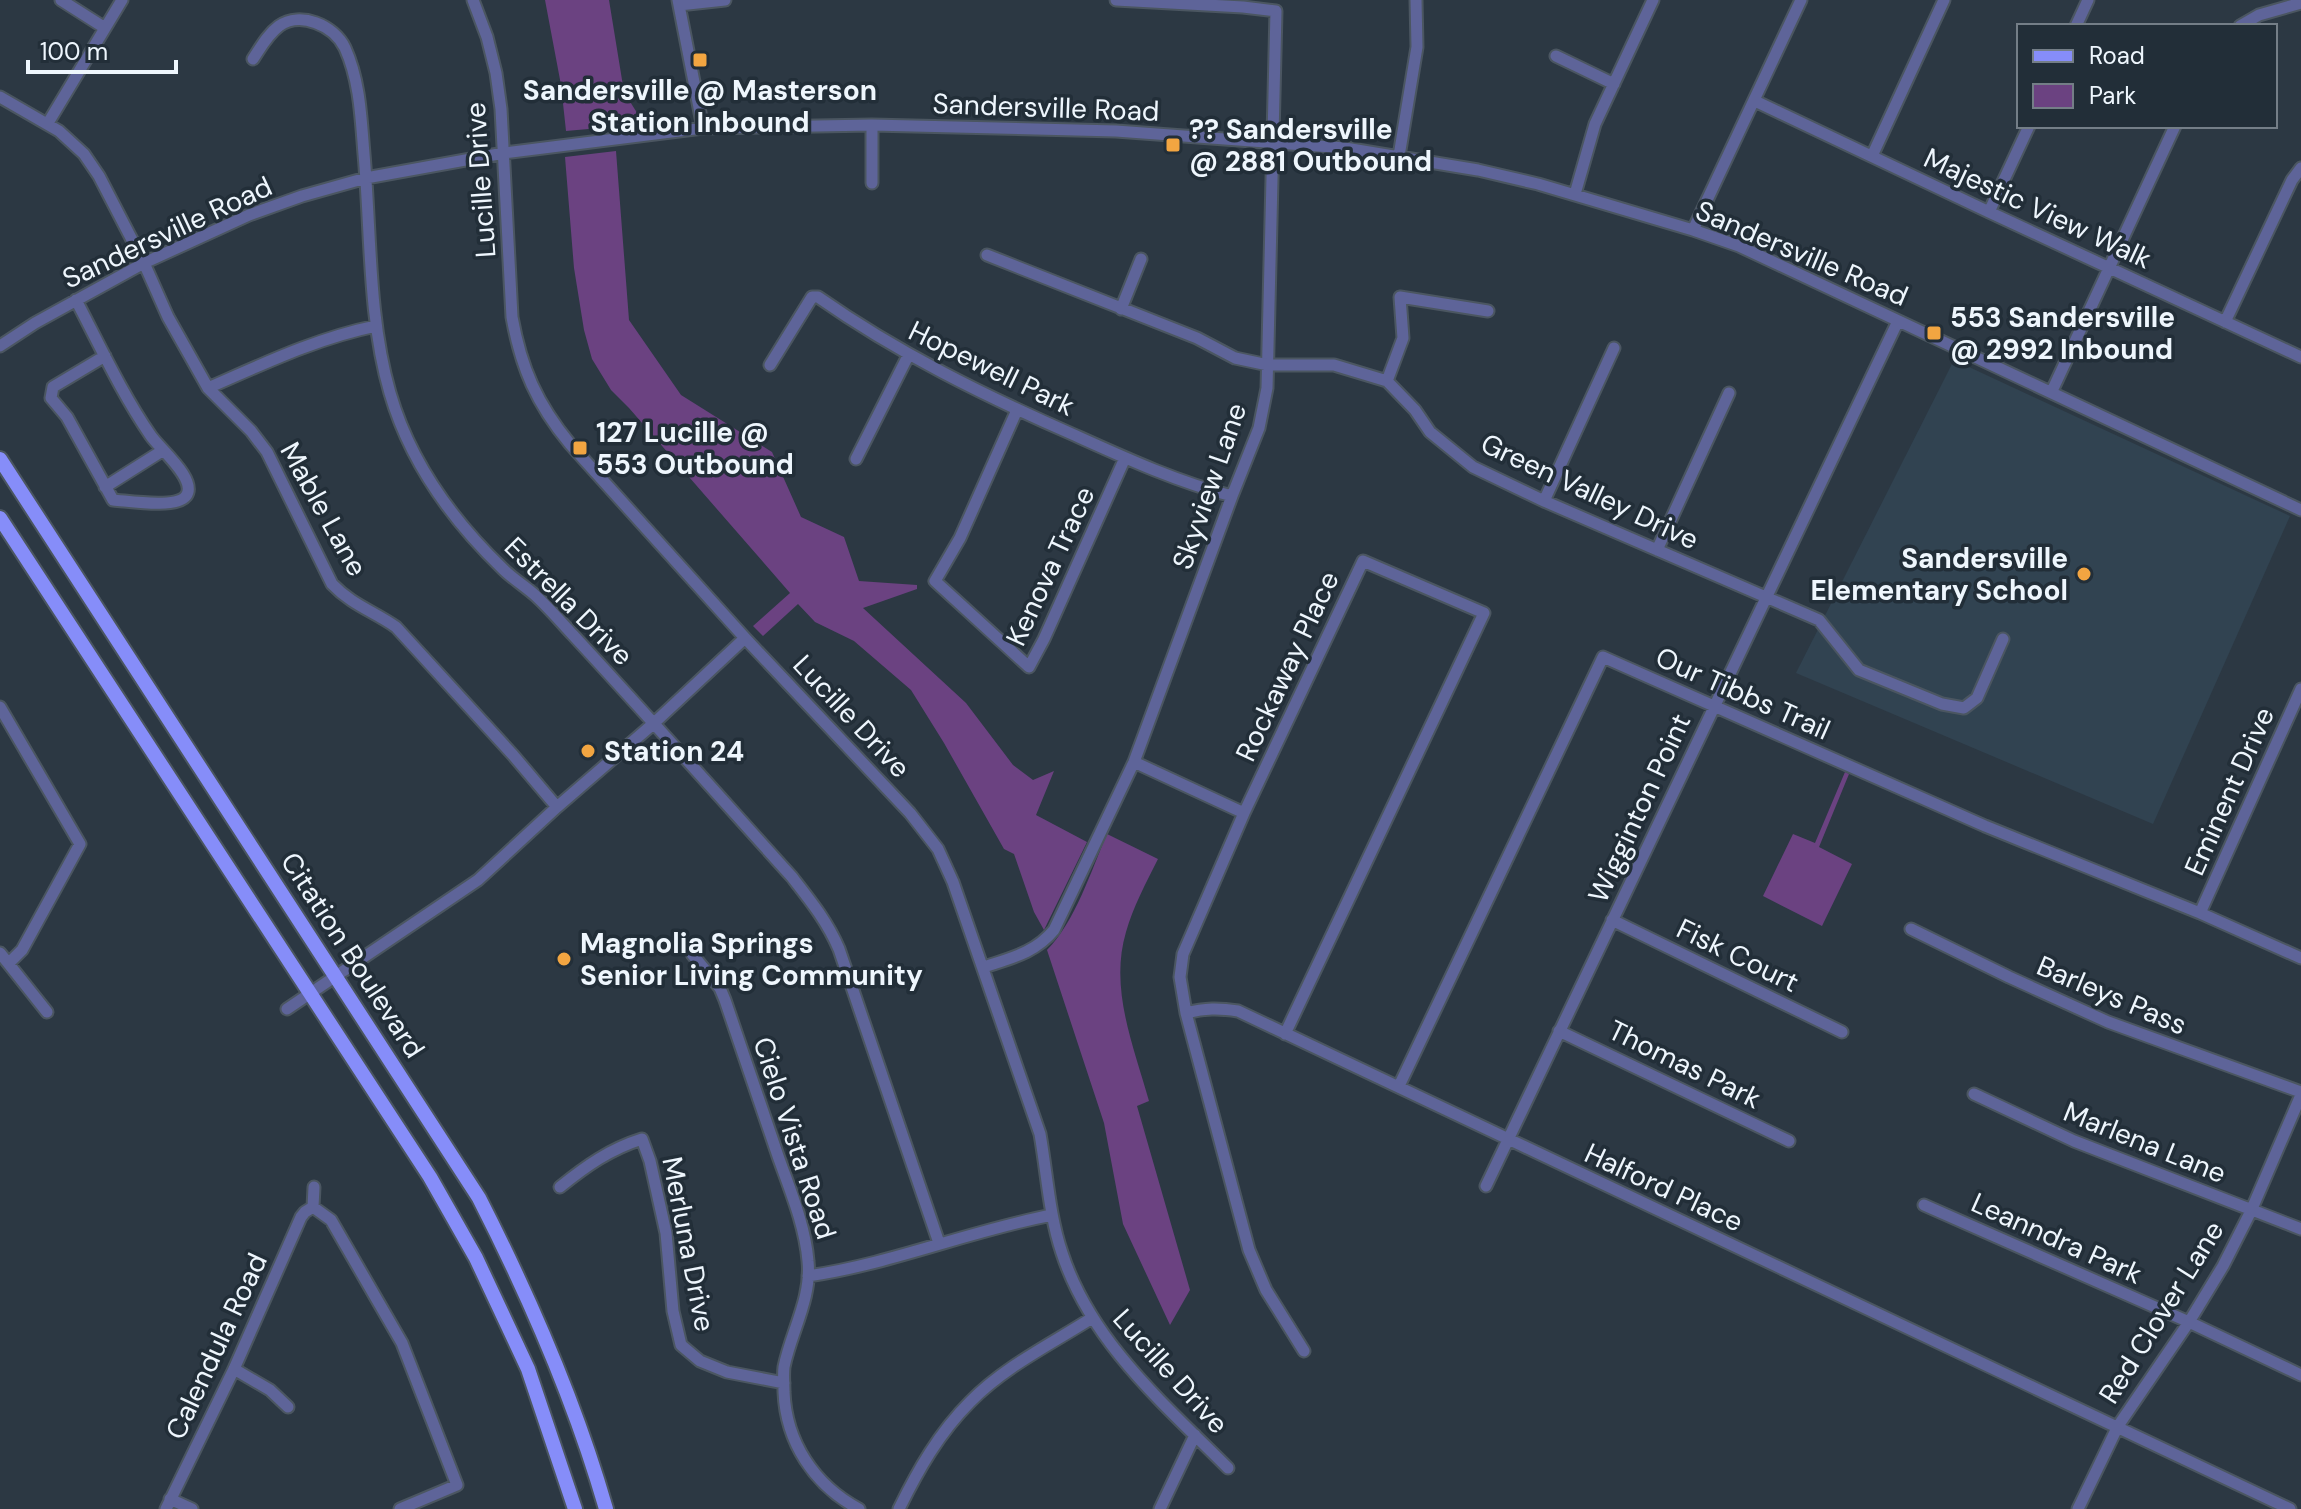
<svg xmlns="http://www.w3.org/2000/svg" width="2301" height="1509" font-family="'DM Sans',sans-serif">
<rect width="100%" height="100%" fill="#2c3843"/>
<path fill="#314351" d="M1954,360l336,156 -137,308 -357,-151z"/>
<path fill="#6b4281" d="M545,0h64l15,92 20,32 -78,7 -5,-46z
M616,151l13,169 52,75 91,57 29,65 43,20 15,44 58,4v4l-54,19 103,95 47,62 20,15 21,-9 -18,44 51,27 -43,88 -10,-18 -20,-58 -10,-5 -60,-106 -33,-53 -57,-49 -39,-19 -17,-18 -35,32 -10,-10 37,-33 -161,-185 -18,-18 -19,-31 -8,-29 -10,-62 -9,-111z
M1845,772l4,2 -30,73 33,17 -30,62 -59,-30 30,-62 22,9z
M1107,834l51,25c-12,24 -25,48 -32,73 -17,57 8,115 23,169l-12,5 53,184 -20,35 -47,-101 -19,-101 -57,-173c28,-28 44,-79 60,-116z"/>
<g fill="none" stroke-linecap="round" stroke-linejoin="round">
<g stroke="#4b5661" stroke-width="15">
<path id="minor" d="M61,0l44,28
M473,0l14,37 9,36 5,36 11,208c9,51 25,87 58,127l175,194 165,175 28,36 15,33 87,252c7,39 9,81 22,119 29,89 102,151 166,215
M678,0l25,128
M679,5l46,-5
M2076,26l12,-26
M2240,26l19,-11 42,-12
M1556,56l58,28
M253,59c8,-12 14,-24 26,-33 21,-15 55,-1 66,22 15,33 16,70 19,106 7,79 4,163 26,239 20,69 62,127 113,176 10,10 22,17 33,27 13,12 25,26 37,39 74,80 146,161 219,242 18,23 35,44 47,72l100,294
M0,97l59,34 25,23 15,22 45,87 24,54 40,71 43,43 16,21 65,132c20,21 41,27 64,43l117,128 44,52
M1755,101l234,111 312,145
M48,123l74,-123
M1399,156l18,-109 -1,-47
M1872,156l72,-156
M872,183v-58
M1575,194l20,-70 58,-124
M1989,212l40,-86
M1693,230l108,-230
M987,255l210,83 38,20 33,7h66l53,16 28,29 15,22 43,35 71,34 275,119 40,50 83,34 22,4 13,-10 26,-59
M76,300c24,46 46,94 75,136 9,13 47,44 35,60 -10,13 -57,5 -73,4l-46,-83 -16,-19 2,-11 52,-31
M1121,309l20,-50
M2225,322l67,-142 9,-12
M0,346l35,-23 109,-60 105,-48 53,-19 64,-18 138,-25 199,-25 169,-3 244,6 229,17 133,22 60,14 155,46 46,16 32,15 530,249
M770,365l42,-68h6c80,56 165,98 254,137 51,23 105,48 160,62
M1387,381l16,-43 -3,-41 88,14
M208,388c55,-24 109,-50 168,-62
M2052,391l123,-265
M1017,410l-57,128 -25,43 94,86 15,-28 81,-181
M856,459l52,-103
M105,487l57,-36
M1544,501l70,-153
M1657,550l72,-157
M0,707l80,137 -58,106 -13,13
M1134,762l110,51
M2200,913l101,-224
M1612,920l230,112
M1911,929l98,48 99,45 193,70
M0,953l47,59
M692,954l28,34 5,12c18,52 35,104 53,156 12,34 27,69 30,105 4,37 -17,71 -24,106 -1,8 0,17 0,25 2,50 30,93 75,117
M984,967c27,-9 51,-14 70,-37l80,-168 98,-266 27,-68 8,-40 9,-377 -33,-4 -127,-7
M287,1009l191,-129 79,-73 96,-83 92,-86
M1186,1013c19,-5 33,-5 52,-2l1052,498
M1559,1031l230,110
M1285,1034l199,-421 -121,-52 -119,252 -61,141 -3,23 6,36 63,237 17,40 38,61
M1399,1086l204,-429 382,169 215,87 101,45
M1974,1094l100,47 227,88
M1486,1186l412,-865
M560,1187c26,-21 50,-38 82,-48l8,22 16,72 7,78 8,34 19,16 27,11 57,11
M1924,1205l265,117 112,53
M313,1207l18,13 71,123 55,142 -57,24
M313,1207l1,-20
M808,1276c83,-12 161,-45 244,-61
M234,1369l36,21 18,17
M170,1499l22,10
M166,1509l68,-140 67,-152 4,-5 8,-5
M899,1509c19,-39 40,-76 71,-107 34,-35 81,-58 122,-84
M1160,1509l35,-74
M2078,1509l40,-83 71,-104 34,-56 28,-55 50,-116"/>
</g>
<g stroke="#4b5661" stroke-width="18">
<path id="major" d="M0,459l479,739c51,100 96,203 127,311
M0,518l430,659 46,81 52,111 47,140"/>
</g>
<use href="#minor" stroke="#5e6499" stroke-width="11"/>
<use href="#major" stroke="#868df9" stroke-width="14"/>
</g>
<g fill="#f2a541" stroke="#222e38" stroke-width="3">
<rect x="692" y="52" width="16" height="16" rx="4"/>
<rect x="1165" y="137" width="16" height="16" rx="4"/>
<rect x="1926" y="325" width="16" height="16" rx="4"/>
<rect x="572" y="440" width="16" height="16" rx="4"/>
<circle cx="2084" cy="574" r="8"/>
<circle cx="588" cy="751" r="8"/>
<circle cx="564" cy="959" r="8"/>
</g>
<g text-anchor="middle" stroke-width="7" stroke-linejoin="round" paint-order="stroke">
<g font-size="28" font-weight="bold" fill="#eef6fd" stroke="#222e38" text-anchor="start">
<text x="700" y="100" text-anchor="middle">Sandersville @ Masterson<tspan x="700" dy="32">Station Inbound</tspan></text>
<text x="1189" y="139">?? Sandersville<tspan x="1189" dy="32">@ 2881 Outbound</tspan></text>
<text x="1950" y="327">553 Sandersville<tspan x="1950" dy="32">@ 2992 Inbound</tspan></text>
<text x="596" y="442">127 Lucille @<tspan x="596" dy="32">553 Outbound</tspan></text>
<text x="2068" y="568" text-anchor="end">Sandersville<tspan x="2068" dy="32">Elementary School</tspan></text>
<text x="604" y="761">Station 24</text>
<text x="580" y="953">Magnolia Springs<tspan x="580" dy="32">Senior Living Community</tspan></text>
</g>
<g font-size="28" fill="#eef6fd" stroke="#222e38">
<text transform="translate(1046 107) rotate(2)" y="10">Sandersville Road</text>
<text transform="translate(480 180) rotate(-94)" y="10">Lucille Drive</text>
<text transform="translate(2038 208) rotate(25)" y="10">Majestic View Walk</text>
<text transform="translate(167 232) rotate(-25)" y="10">Sandersville Road</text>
<text transform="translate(1802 253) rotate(23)" y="10">Sandersville Road</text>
<text transform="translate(992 368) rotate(26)" y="10">Hopewell Park</text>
<text transform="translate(1209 486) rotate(-71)" y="10">Skyview Lane</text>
<text transform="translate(1590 491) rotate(25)" y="10">Green Valley Drive</text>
<text transform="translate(324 509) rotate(61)" y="10">Mable Lane</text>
<text transform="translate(1050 566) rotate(-65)" y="10">Kenova Trace</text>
<text transform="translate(569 601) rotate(45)" y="10">Estrella Drive</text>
<text transform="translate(1287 666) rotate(-65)" y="10">Rockaway Place</text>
<text transform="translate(1743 693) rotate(24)" y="10">Our Tibbs Trail</text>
<text transform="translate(852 716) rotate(47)" y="10">Lucille Drive</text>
<text transform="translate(2229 791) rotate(-66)" y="10">Eminent Drive</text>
<text transform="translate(1639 808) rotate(-65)" y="10">Wigginton Point</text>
<text transform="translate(353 955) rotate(57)" y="10">Citation Boulevard</text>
<text transform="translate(1738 955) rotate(26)" y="10">Fisk Court</text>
<text transform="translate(2112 995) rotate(23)" y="10">Barleys Pass</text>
<text transform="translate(1685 1064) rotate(26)" y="10">Thomas Park</text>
<text transform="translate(795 1138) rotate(72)" y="10">Cielo Vista Road</text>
<text transform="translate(2145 1142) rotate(22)" y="10">Marlena Lane</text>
<text transform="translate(1664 1187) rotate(25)" y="10">Halford Place</text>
<text transform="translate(2057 1238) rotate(24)" y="10">Leanndra Park</text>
<text transform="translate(689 1244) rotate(79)" y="10">Merluna Drive</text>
<text transform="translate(2161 1312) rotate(-58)" y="10">Red Clover Lane</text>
<text transform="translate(216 1346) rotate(-65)" y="10">Calendula Road</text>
<text transform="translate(1171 1371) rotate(48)" y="10">Lucille Drive</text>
</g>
</g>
<rect x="2017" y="24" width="260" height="104" fill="#222e38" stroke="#747e87" stroke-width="2"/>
<rect x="2033" y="50" width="40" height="12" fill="#868df9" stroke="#747e87" stroke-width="2"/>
<text x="2089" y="64" font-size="24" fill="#eef6fd">Road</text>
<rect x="2033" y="84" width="40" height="24" fill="#6b4281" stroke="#747e87" stroke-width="2"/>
<text x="2089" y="104" font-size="24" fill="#eef6fd">Park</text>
<path d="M28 60v12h148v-12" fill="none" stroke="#eef6fd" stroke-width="4"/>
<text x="40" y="60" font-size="24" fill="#eef6fd" stroke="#222e38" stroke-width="6" paint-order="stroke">100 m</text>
</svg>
